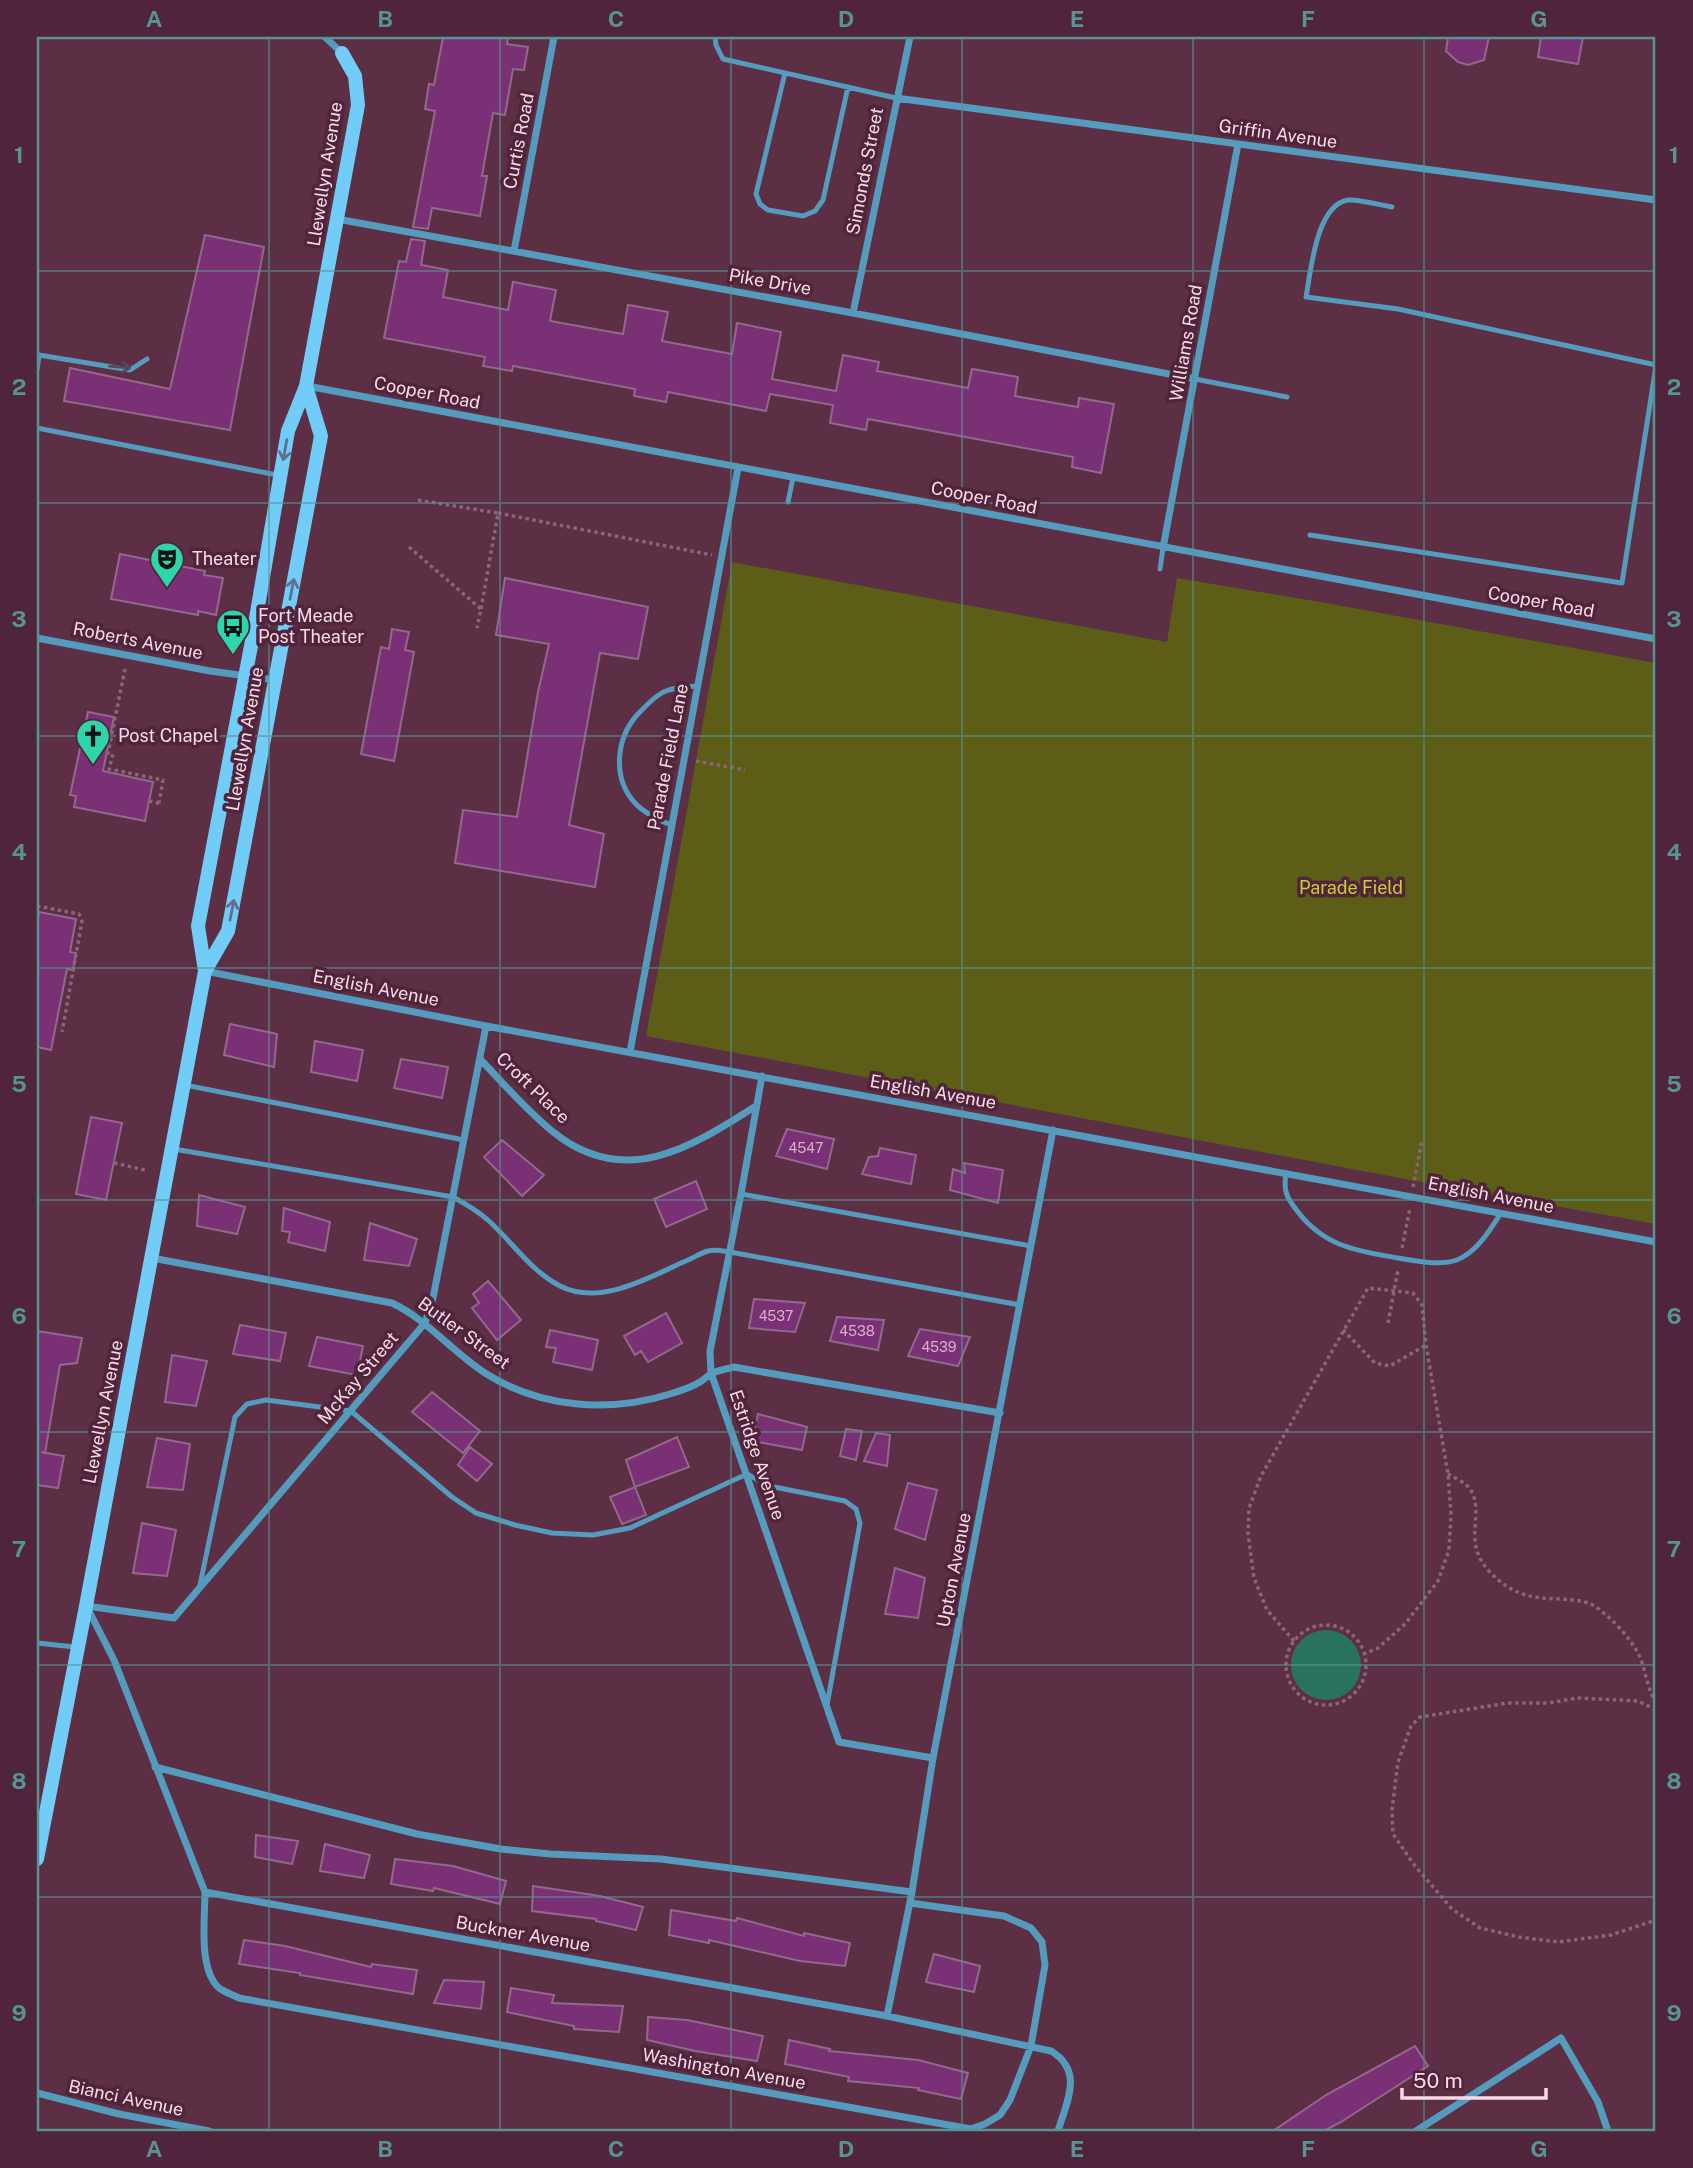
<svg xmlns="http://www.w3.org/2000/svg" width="1693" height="2168" font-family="'Public Sans',sans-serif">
<rect width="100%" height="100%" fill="#5c2f45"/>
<path fill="#5c5d17" d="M732,562l435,80 10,-64 143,24 336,61v561l-235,-42 -775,-146z"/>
<path fill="#29735e" d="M1291 1665a35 35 0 1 1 70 0a35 35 0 1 1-70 0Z"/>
<path fill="#7a3075" stroke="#92698d" stroke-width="2" d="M443,37h65l-1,7 21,3 -4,23 -11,-1 -8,46 -12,-2 -11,63h5l-7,40 -48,-8 -4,21 -15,-2 22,-116 -10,-2 4,-25 5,1z
M1448,37h41l-5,23 -16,5 -10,-3 -12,-11z
M1541,37h42l-5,27 -40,-7z
M205,235l59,12 -34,183 -166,-29 6,-33 100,21z
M411,239l14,2 -4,24 27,5 -5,27 65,13 5,-28 43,8 -6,31 73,13 5,-29 40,7 -6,29 70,13 5,-31 44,9 -9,47 64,12 7,-36 36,7 -2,9 91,17 4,-19 46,8 -3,19 63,11 1,-9 35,6 -13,69 -29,-6 1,-10 -205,-38 -2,11 -36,-7 3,-18 -63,-11 -4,17 -98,-19 -2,10 -32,-6 1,-7 -122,-23 -1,5 -29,-5 2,-9 -101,-19 15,-77 7,1z
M120,554l85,17 -1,4 19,3 -7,37 -18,-4v4l-87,-16z
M505,578l143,29 -10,52 -38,-6 -31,172 35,9 -9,53 -140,-24 8,-53 54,7 21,-125 11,-48 -53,-9z
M392,629l17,3 -4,18 9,2 -20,109 -33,-7 20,-107 8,2z
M88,712l26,5 -11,54 50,11 -8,39 -71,-14 2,-11 -6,-1z
M39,912l37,7 -6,33 6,1 -3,17 -6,-1 -16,81 -14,-3v-123z
M230,1024l47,10 -3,33 -50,-12z
M315,1041l48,9 -6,31 -46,-9z
M401,1059l47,8 -6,31 -48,-10z
M91,1117l31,6 -16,77 -30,-6z
M787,1129l47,10 -7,30 -51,-13z
M502,1140l42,35 -22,21 -38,-39z
M880,1148l36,7 -5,29 -49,-10 7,-17 9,-1z
M964,1163l39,7 -5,33 -48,-13 3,-21 12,4z
M696,1181l11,28 -41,18 -12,-28z
M199,1195l46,12 -8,27 -40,-8z
M284,1208l46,14 -5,29 -37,-9 2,-10 -8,-1z
M370,1223l47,16 -8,27 -45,-6z
M488,1281l33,39 -24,20 -25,-32 7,-5 -6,-9z
M754,1299l51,4 -10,29 -46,-4z
M666,1313l16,30 -34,19 -7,-11 -6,4 -11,-19z
M837,1317l47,3 -6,30 -48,-9z
M240,1325l46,8 -6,28 -47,-7z
M920,1329l50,8 -12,29 -50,-10z
M550,1330l48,10 -6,30 -39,-8 3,-14 -10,-1z
M37,1331l45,7 -5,25 -17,2 -15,88 -4,-1 23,4 -6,32 -21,-3z
M317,1337l46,9 -6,29 -48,-9z
M172,1355l35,6 -11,45 -31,-4z
M432,1392l48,39 -17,22 -51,-41z
M758,1414l49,13 -5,23 -50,-9z
M846,1429l16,2 -6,29 -16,-4z
M876,1433l14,2 -3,31 -23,-5z
M677,1437l12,30 -54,20 -9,-27z
M157,1438l33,6 -7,46 -36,-3z
M470,1447l22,17 -15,17 -19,-16z
M908,1483l29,7 -12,50 -30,-11z
M635,1487l11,28 -24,9 -12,-27z
M142,1523l34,7 -9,46 -34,-3z
M895,1568l30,10 -7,40 -33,-4z
M256,1835l42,6 -6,23 -37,-7z
M325,1844l45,11 -6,23 -44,-7z
M395,1859l58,7 53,15 -6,23 -66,-16 -1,3 -42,-7z
M533,1886l67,10 43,11 -7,23 -40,-9v-2l-64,-8z
M671,1910l65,11 1,-3 67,18v-3l46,10 -5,23 -45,-5 -91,-21v3l-40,-8z
M244,1940l41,6 86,21 1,-3 45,6 -4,24 -113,-19v-2l-61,-9z
M934,1954l46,12 -6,26 -48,-10z
M444,1980l40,2 -3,27 -47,-6z
M511,1988l43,7 -2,8 71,3 -4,26 -45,-3v-3l-67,-14z
M648,2017l39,3 76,16 -6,25 -62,-10 -48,-11z
M789,2040l41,9 -1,2 89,9 50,13 -7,26 -43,-9 1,-2 -71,-7 1,-4 -64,-13z
M1415,2046l13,20 -87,56 -17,9h-51l53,-36z"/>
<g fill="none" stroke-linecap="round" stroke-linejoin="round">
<path stroke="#8c6377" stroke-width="3.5" stroke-dasharray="3.5 3.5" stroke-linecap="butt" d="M418,500l80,13 -17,96
M498,513l214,42
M409,547l72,62 -4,19
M125,669l-17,84 5,1 -4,15 54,11 -4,23
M696,761l49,9
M149,801l14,3
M37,906l42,8 3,7 -20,111
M114,1163l31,7
M1413,1187l9,-47
M1402,1248l8,-40
M1388,1323l10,-53
M1343,1330l32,33 15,3 36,-21
M1448,1474c7,4 17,8 22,15 16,23 -9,52 19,82 23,24 40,27 72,28 11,1 22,1 32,6 17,11 38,33 47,52 6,15 7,32 16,45
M1286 1665a40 40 0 1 1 80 0a40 40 0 1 1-80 0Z
M1294,1641l-27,-31 -13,-32 -6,-44 1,-26 12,-32 107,-188 45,5 9,12 4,40 22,129 3,40 -2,36 -11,31 -33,43 -27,24 -14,6
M1656,1710l-18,-9 -61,-3 -28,5h-41l-88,14 -9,9 -13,36 -6,47 1,25 22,32 37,43 28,19 39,9 39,5 53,-7 45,-15"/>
<path stroke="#549bbd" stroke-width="5" d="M715,37l1,8 7,14 173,39
M785,73l-29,121 4,10 8,6 35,6 12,-5 8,-11 25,-113
M1392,207c-10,-2 -35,-8 -44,-7 -32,5 -37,71 -42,97l92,12 258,56
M37,370l2,-15 91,15 17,-11
M1195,379l92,18
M37,428l240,47
M788,502l5,-24
M1310,535l312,48 34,-217
M1160,569l3,-21
M671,825c-12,-5 -27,-12 -36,-22 -23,-25 -19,-64 2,-88 8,-8 18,-20 29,-24 10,-4 21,-4 31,-5
M185,1085l279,55
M174,1149l279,48c13,7 25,14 36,24 23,21 42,50 71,65 41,21 91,-10 128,-26 7,-3 13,-7 20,-9 6,-2 15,0 22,1l290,53
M1286,1173c-3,19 1,25 12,39 27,35 60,39 100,46 19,3 41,8 59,2 20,-8 33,-30 44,-47
M741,1194l290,52
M200,1585l35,-168 12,-13 19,-4 85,11 101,86 24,16 39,12 37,8 41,2 37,-7 117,-54 22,12 76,15 11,8 4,14 -33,182
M37,1643l38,4"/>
<path stroke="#549bbd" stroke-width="7" d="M325,37l17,16
M896,98l760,102
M337,219l516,94 342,66
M514,251l40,-214
M853,313l57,-276
M307,386l1349,253
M1163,548l75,-404
M37,638l173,33 66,9
M205,971l281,55 1170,216
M630,1052l108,-584
M480,1059c23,24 46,51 72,72 72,59 138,17 204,-25
M762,1076l-21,118 -31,157 1,22 128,369 94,16
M152,1258l240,45c36,17 60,49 93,70 55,35 124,40 185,21 10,-3 22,-7 30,-12 5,-3 8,-7 13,-9 6,-3 14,-4 21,-6l266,46
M86,1606l88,12 251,-295 8,-25 53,-272
M88,1609l26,51 91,232 682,124 164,35c33,20 16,50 7,80
M155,1767l262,67 84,15 49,5 111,5 251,33
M205,1892c0,26 -7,77 14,96 5,4 14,7 20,10l732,131 14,-5 15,-9 10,-15 21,-54 14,-81 -3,-23 -11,-14 -27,-12 -94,-13
M887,2016l25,-124 21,-134 120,-628
M37,2093l82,21 90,17
M1416,2131l145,-93 37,64 10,29"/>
<path stroke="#71ccf7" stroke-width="14" d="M205,971l23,-40 93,-495 -15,-50
M37,1859l49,-253 119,-635 -7,-45 56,-296 34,-199 18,-45 52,-281 -3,-29 -13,-23"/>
</g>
<defs><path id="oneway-shaft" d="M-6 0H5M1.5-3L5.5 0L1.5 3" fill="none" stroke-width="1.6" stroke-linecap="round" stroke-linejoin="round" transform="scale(1.75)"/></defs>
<use stroke="#514861" href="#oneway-shaft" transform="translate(120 367) rotate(5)"/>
<g stroke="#5f708f">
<use href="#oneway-shaft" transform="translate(285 450) rotate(100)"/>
<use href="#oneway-shaft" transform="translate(292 589) rotate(-79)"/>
<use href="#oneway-shaft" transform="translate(232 910) rotate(-79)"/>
</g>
<path fill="none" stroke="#559492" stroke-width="2" stroke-opacity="0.55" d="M269,37v2094M500,37v2094M731,37v2094M962,37v2094M1193,37v2094M1424,37v2094M37,271h1619M37,503h1619M37,736h1619M37,968h1619M37,1200h1619M37,1432h1619M37,1665h1619M37,1897h1619"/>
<defs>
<g id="theatre-pin" transform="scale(1.75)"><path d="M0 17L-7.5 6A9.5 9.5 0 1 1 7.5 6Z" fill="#2ed4aa" stroke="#50243a"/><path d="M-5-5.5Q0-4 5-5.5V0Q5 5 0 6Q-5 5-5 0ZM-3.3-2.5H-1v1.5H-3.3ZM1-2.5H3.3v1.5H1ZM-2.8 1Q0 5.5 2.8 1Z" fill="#111"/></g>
<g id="bus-pin" transform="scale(1.75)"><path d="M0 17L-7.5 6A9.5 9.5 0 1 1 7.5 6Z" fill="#2ed4aa" stroke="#50243a"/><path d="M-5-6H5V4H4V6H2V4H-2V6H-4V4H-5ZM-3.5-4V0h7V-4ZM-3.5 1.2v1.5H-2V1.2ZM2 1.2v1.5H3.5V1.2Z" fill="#111"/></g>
<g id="church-pin" transform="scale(1.75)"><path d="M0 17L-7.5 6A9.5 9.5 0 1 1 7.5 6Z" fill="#2ed4aa" stroke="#50243a"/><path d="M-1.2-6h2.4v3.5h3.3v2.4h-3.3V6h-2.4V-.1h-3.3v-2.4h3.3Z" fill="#111"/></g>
</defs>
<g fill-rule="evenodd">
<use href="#theatre-pin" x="167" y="559"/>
<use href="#bus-pin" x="233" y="626"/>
<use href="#church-pin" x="93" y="736"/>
</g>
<g text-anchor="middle" stroke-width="7" stroke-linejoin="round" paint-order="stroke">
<g font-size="14" fill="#d8b0ca">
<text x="806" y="1153">4547</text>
<text x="776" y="1321">4537</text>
<text x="857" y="1336">4538</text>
<text x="939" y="1352">4539</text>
</g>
<g font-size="18" fill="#f8dae7" stroke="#50243a">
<text transform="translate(1278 134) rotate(8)" y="6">Griffin Avenue</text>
<text transform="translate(519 141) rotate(-79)" y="6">Curtis Road</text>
<text transform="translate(865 171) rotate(-79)" y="6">Simonds Street</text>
<text transform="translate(325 174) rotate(-81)" y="6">Llewellyn Avenue</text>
<text transform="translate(770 282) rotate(10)" y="6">Pike Drive</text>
<text transform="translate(1186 343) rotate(-80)" y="6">Williams Road</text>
<text transform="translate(427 393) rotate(11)" y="6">Cooper Road</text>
<text transform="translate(984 498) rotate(11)" y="6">Cooper Road</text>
<text transform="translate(1541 602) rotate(10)" y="6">Cooper Road</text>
<text transform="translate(138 641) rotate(11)" y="6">Roberts Avenue</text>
<text transform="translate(245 739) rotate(-80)" y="6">Llewellyn Avenue</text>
<text transform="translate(668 757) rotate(-79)" y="6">Parade Field Lane</text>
<text transform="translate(376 988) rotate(11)" y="6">English Avenue</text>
<text transform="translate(533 1088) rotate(44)" y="6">Croft Place</text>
<text transform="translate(933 1092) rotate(10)" y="6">English Avenue</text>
<text transform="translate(1491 1195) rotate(11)" y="6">English Avenue</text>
<text transform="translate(464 1333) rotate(36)" y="6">Butler Street</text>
<text transform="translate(358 1378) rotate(-50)" y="6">McKay Street</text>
<text transform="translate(103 1412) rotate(-79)" y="6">Llewellyn Avenue</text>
<text transform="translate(757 1455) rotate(71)" y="6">Estridge Avenue</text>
<text transform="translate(954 1570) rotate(-79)" y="6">Upton Avenue</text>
<text transform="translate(523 1934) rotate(10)" y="6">Buckner Avenue</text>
<text transform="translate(724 2069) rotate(10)" y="6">Washington Avenue</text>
<text transform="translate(126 2098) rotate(12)" y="6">Bianci Avenue</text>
</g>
<g font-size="18" fill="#f8dae7" stroke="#50243a" text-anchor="start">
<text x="192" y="565">Theater</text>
<text x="258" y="622">Fort Meade<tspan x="258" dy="21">Post Theater</tspan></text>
<text x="118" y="742">Post Chapel</text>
</g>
<g font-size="18" fill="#cccf35" stroke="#50243a">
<text x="1351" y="894">Parade Field</text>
</g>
</g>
<rect width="1693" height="2168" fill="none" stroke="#50243a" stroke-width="77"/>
<path d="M1402 2088v10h144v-10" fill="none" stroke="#f8dae7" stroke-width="3.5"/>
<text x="1413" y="2088" font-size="21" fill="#f8dae7" stroke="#50243a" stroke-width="5" paint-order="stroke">50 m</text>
<rect x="38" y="38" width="1616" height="2092" fill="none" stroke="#559492" stroke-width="2.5"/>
<g font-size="23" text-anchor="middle" font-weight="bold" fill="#559492">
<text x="154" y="27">A</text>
<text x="385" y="27">B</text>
<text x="616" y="27">C</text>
<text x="846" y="27">D</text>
<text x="1077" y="27">E</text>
<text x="1308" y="27">F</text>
<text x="1539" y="27">G</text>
<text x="19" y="163">1</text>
<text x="1674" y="163">1</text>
<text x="19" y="395">2</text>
<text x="1674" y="395">2</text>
<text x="19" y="627">3</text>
<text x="1674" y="627">3</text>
<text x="19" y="860">4</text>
<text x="1674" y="860">4</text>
<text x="19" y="1092">5</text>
<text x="1674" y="1092">5</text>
<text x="19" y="1324">6</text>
<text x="1674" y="1324">6</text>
<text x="19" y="1557">7</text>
<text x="1674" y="1557">7</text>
<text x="19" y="1789">8</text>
<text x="1674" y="1789">8</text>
<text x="19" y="2021">9</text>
<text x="1674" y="2021">9</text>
<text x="154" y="2157">A</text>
<text x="385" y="2157">B</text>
<text x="616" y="2157">C</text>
<text x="846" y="2157">D</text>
<text x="1077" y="2157">E</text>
<text x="1308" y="2157">F</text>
<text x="1539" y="2157">G</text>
</g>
</svg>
